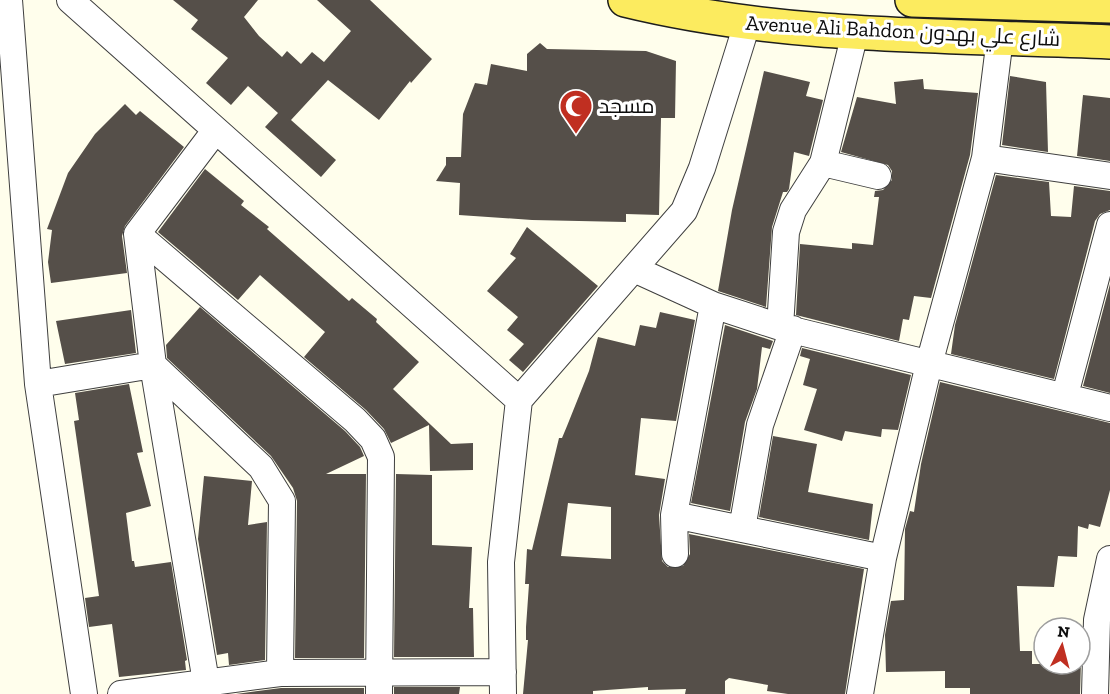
<svg xmlns="http://www.w3.org/2000/svg" width="1110" height="694" font-family="'Zilla Slab',Cairo,serif">
<rect width="100%" height="100%" fill="#fffeec"/>
<path fill="#554f49" fill-rule="evenodd" d="M173,0h85l-14,17 15,19 23,21 5,-6 14,13 11,-12 12,10 27,-31 -34,-31h53l62,59 -21,24 -1,-2 -31,39 -51,-40 -37,40 45,40 -15,17 -56,-50 13,-14 -30,-27 -17,19 -25,-22 22,-25 -37,-29 7,-9z
M540,43l7,6 99,2 30,10 -1,57h-14l-2,97 -33,-1v8l-94,-2 -73,-5 1,-32 -24,-2 10,-16v-8h15l2,-43 12,-31 12,2 4,-21 36,7v-17z
M764,71l46,11 -4,14 17,4 -14,56 -15,-4 -5,37 -2,3h-4l-11,35 -6,80 -48,-16 14,-81z
M1010,76l36,6 2,70 -46,-7z
M923,79l1,10 54,4 -8,62 -39,143 -17,-2 -5,24 -6,-1 -4,22 -103,-26 4,-71 52,5v-6l21,2 6,-48h-5l1,-6 8,-1 9,-10v-9l-4,-6 -47,-13 16,-55 39,7 -2,-22z
M1083,95l27,3v63l-33,-5z
M125,104l11,11 4,-4 44,36 -59,79 -3,10 5,37 -76,10 -3,-21 4,-32 -5,-1 21,-56 27,-39z
M205,169l39,32 -3,4 28,22 -2,2 82,72 3,-3 25,21 -1,3 43,40 -26,27 58,55 22,-1v27l-43,1 -1,-46 -38,18 -7,-14 -18,-19 -62,-53 21,-25 -65,-57 -22,25 -80,-68z
M996,175l53,7 2,34 20,1 3,-31 36,5v19l-10,4 -5,7 -41,158 -103,-25 4,-29z
M527,227l71,59 -75,86 -14,-12 15,-16 -17,-14 11,-13 -31,-26 29,-33 -6,-4z
M1110,284v109l-27,-7z
M200,307l145,124 15,16 4,9 -38,18h40l-2,184h-69l2,-157 -4,-13 -22,-32 -104,-98 -1,-13z
M131,310l5,43 -71,11 -9,-43z
M660,312l35,8 -19,101 -35,-3 -6,57 30,4 -6,36 3,46 6,6 15,-1 7,-12 -1,-20 175,35 -19,125h-57l-21,-3 1,-6 -39,-7 -4,3v13h-40l1,-5 -38,1v-3l-55,4v3h-70l5,-54h-2v-13l3,-43h-4l2,-35 5,1 27,-112h3l5,-12 22,-55 9,-34 37,9 5,-21 16,3zM568,503l43,4v52l-50,-3z
M725,325l48,16 -3,8 -8,-2 -5,42 -12,33 -15,89 -39,-8z
M802,348l109,27 -13,55 -16,-1 -1,8 -36,-6 -3,10 -38,-11 13,-41 -14,-4 7,-26 -10,-3z
M940,382l170,41v67l-10,37 -11,-3 -1,5 -10,-3 -1,31 -19,-1 -4,31 -37,-1 3,65h12v13h48l1,-3 -1,33h-110v-6h-25v-17l-59,1 -1,-37 6,-34 13,-1 1,-71 5,-18 4,1 7,-48z
M129,384l14,68 -6,1 14,53 -25,7 6,48h2l1,6 36,-5 16,98 -2,1 1,9 -67,7 -7,-53 -23,3 -4,-29 14,-2 -25,-175 5,-1 -4,-27z
M773,436l44,8 -9,48 65,12 -4,36 -110,-23z
M396,474l36,1v70l40,2 -3,61h4l1,49h-80z
M204,476l48,5 -4,44 19,-3 -2,138 -36,5 -1,-12 -11,2 -19,-116z
M394,687h66l-1,7h-65z
M281,688h83v6h-128z"/>
<g fill="none" stroke-linecap="round" stroke-linejoin="round">
<g stroke="#3f3f3f" stroke-width="28">
<path id="minor" d="M9,0l29,384 46,310
M70,0l449,400
M985,158l125,18
M823,163l55,13
M137,234l218,186 18,19 8,18 -2,237
M634,269l79,36 67,22 330,81
M780,327l6,-95 7,-22 30,-47 32,-130
M38,384l115,-19 108,102 21,34 -2,172
M1065,395l45,-170
M674,515l209,43
M742,529l18,-104 33,-96
M675,554l-1,-39 39,-210
M121,694l159,-21 223,-1
M208,694l-55,-329 -16,-131 78,-103
M503,694l-2,-132 18,-162 165,-189 18,-43 45,-144
M860,694l23,-136 46,-194 56,-206 15,-120
M1095,694l2,-74 13,-61"/>
</g>
<g stroke="#1d1d1d" stroke-width="36">
<path id="major" d="M625,0c159,39 323,35 485,42
M912,0l198,6"/>
</g>
<use href="#minor" stroke="#fff" stroke-width="26"/>
<use href="#major" stroke="#fceb5f" stroke-width="33"/>
</g>
<defs>
<g id="mosque-pin" transform="scale(1.725)"><path d="M0 17L-7.5 6A9.5 9.5 0 1 1 7.5 6Z" fill="#c02f21" stroke="#fff"/><path d="M3.5-4.9A6 6 0 1 0 3.5 4.9A5 5 0 1 1 3.5-4.9Z" fill="#fff"/></g>
</defs>
<g fill-rule="evenodd">
<use href="#mosque-pin" x="576" y="106"/>
</g>
<g text-anchor="middle" stroke-width="6" stroke-linejoin="round" paint-order="stroke">
<g font-size="21" fill="#0c0c0c" stroke="#fff">
<text transform="translate(903 31) rotate(3)" y="7">Avenue Ali Bahdon شارع علي بهدون</text>
</g>
<g font-size="21" fill="#0c0c0c" stroke="#fff" text-anchor="start">
<text x="599" y="113">مسجد</text>
</g>
</g>
<g transform="translate(1062 646) rotate(6)"><circle r="28" fill="#ffffff" stroke="#9e9e9e" stroke-width="1.5"/>
<path d="M0-4.5L10 22L0 15L-10 22Z" fill="#c02f21"/>
<text y="-9" font-size="16" font-weight="bold" text-anchor="middle" fill="#0c0c0c">N</text>
</g>
</svg>
